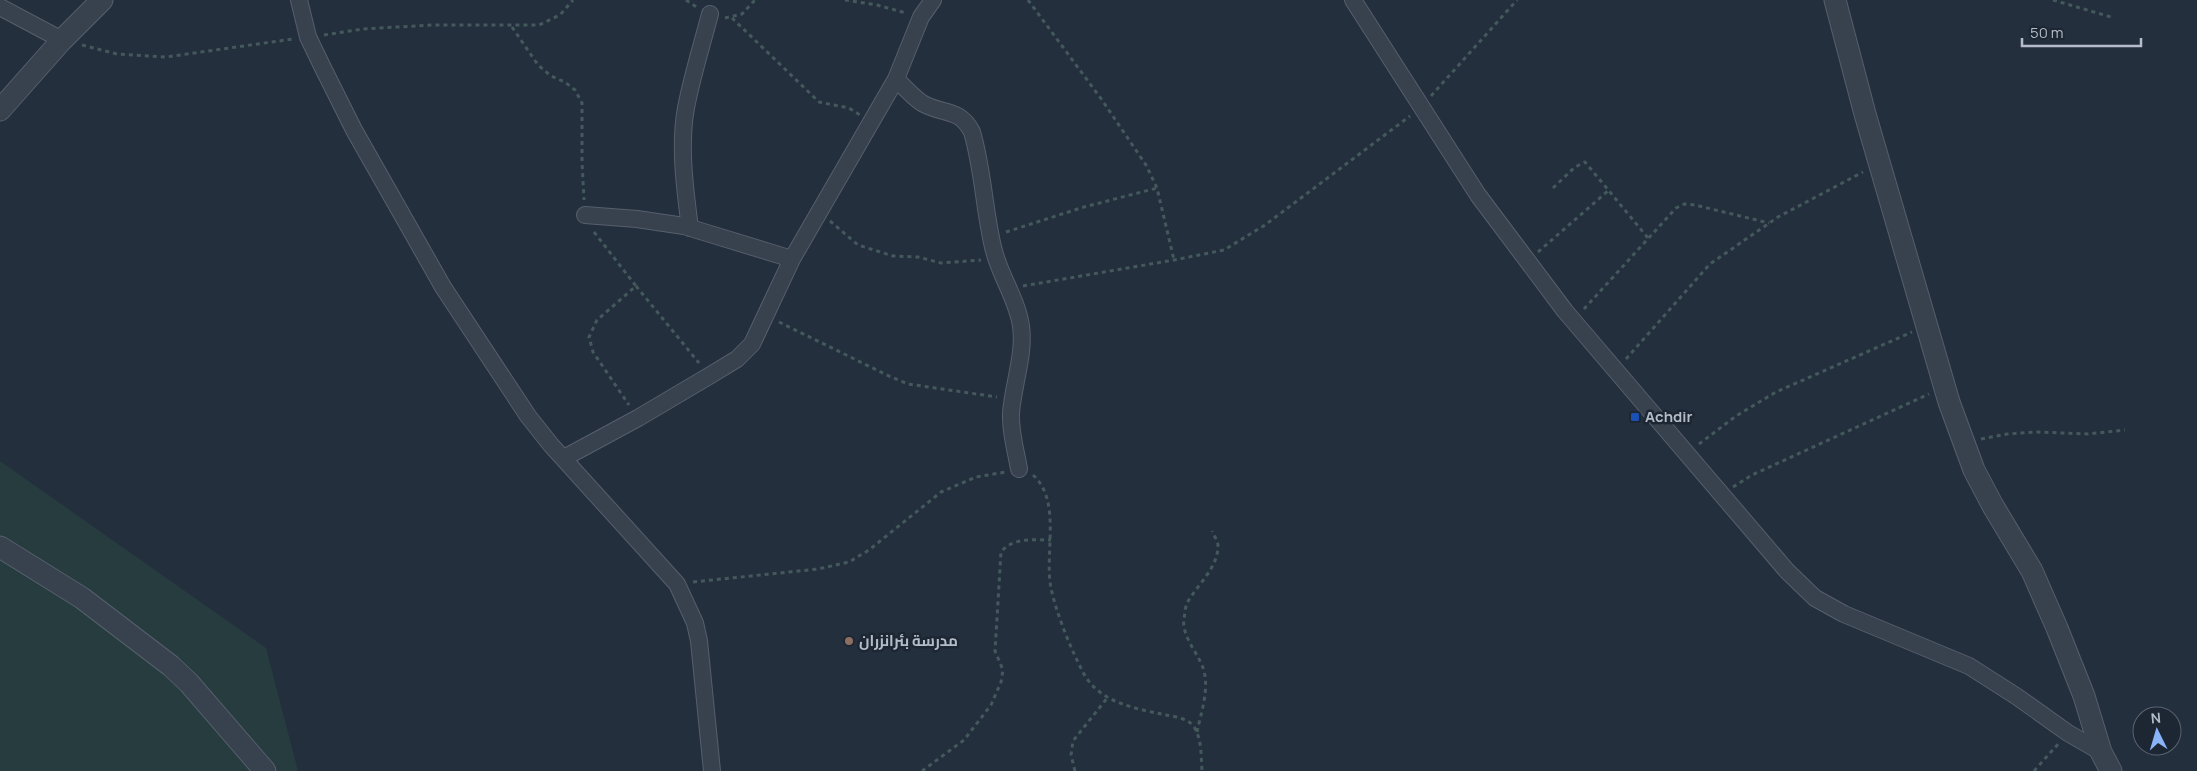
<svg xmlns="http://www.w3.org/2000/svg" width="2197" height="771" font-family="Manrope,Cairo,sans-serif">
<rect width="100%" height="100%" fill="#242f3e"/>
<path fill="#263c3f" d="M0,461l266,187 32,123h-298z"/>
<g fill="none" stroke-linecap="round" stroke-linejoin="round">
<g stroke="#565f6c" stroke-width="18">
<path id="minor" d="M299,0l9,37 14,29 32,64 89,157 85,129 23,29 126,139 18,39 4,18 13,130
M1353,0l125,195 87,116 222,260 28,27 29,16 125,52 47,30 52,37 33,19
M0,7l62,33
M896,79c8,8 17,18 26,24 20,12 37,4 50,29 11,37 12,77 21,115 6,28 24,51 28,79 4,28 -8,59 -10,87 -1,19 5,38 8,56
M585,215l52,4 47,7 108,33
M690,228c-5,-38 -11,-83 -4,-120 6,-32 16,-63 24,-94
M564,458l74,-40 71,-42 28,-17 15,-15 40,-85 104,-180 25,-62 12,-17"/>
</g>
<g stroke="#565f6c" stroke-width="23">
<path id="tertiary" d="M1835,0l30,114 84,288 25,68 19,36 39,65 25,57 27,68 17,56 10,19
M0,110l62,-70 40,-40
M0,547l82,51 89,68 18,17 76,88"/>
</g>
<path stroke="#44595c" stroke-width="3" stroke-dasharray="4 4" stroke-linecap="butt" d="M686,0l12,8
M845,0l32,5 29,8
M1028,0l74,100 44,65 11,23 17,72
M2053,0l58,17
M725,18l17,-4 13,-14
M732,18l87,84 30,6 11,7
M512,27l26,38 13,11 14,6 10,8 7,13v59l2,38
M324,35l39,-6 69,-4h107l21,-10 13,-15
M82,45l35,9 49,3 127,-18
M1431,96l86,-96
M1553,188l22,-21 10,-5 63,76
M830,221l28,24 35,11 25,1 23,6 40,-3
M594,232l42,54 -39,34 -8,17 4,15 36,53
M1006,232l78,-25 73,-19
M1538,252l71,-62
M636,286l63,77
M1023,286l151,-26 50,-10 41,-25 145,-109
M1584,309l92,-101 8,-4 11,1 74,18
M779,322l110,54 19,8 89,13
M1626,359l84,-95 68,-47 85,-45
M1981,439l26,-5 30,-2 51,2 37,-4
M1699,444l37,-28 40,-24 136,-60
M1033,475c29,26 11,79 18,113 5,25 21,64 33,86 16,29 53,35 82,41 10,2 22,3 28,12 8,12 7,30 8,44
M1733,487l19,-12 177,-81
M693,582l125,-13 31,-7 20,-12 72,-58 35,-15 30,-5
M1197,732c4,-19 12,-41 7,-61 -5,-18 -23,-34 -20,-53 1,-4 1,-10 3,-15 10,-18 31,-35 31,-57 0,-5 -4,-10 -6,-15
M922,771l42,-31 27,-35 10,-23 2,-12 -8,-19 6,-99c12,-15 32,-12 50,-12
M1075,771l-4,-16 2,-14 35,-44
M2034,771l25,-28"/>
<use href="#minor" stroke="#38414e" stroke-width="16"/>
<use href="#tertiary" stroke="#38414e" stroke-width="21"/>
</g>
<rect fill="#1a4fb4" stroke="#1d2633" stroke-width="2" x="1630" y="412" width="10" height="10" rx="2.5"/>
<circle fill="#8d6e63" stroke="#1d2633" stroke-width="2" cx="849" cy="641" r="5"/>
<g text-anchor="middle" stroke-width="5" stroke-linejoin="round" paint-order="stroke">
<g font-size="15" font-weight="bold" fill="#b4bcc9" stroke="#1d2633" text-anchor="start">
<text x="1645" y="422">Achdir</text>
<text x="859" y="646">مدرسة بئرانزران</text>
</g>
</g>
<g transform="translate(2157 731) rotate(355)"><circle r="24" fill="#1d2633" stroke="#59626f"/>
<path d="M0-4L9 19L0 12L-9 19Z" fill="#8ab4f8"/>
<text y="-8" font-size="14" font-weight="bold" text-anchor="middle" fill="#b4bcc9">N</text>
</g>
<path d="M2022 38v8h119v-8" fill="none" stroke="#b4bcc9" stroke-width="2.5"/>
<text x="2030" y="38" font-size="15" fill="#b4bcc9" stroke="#1d2633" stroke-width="4" paint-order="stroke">50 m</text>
</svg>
